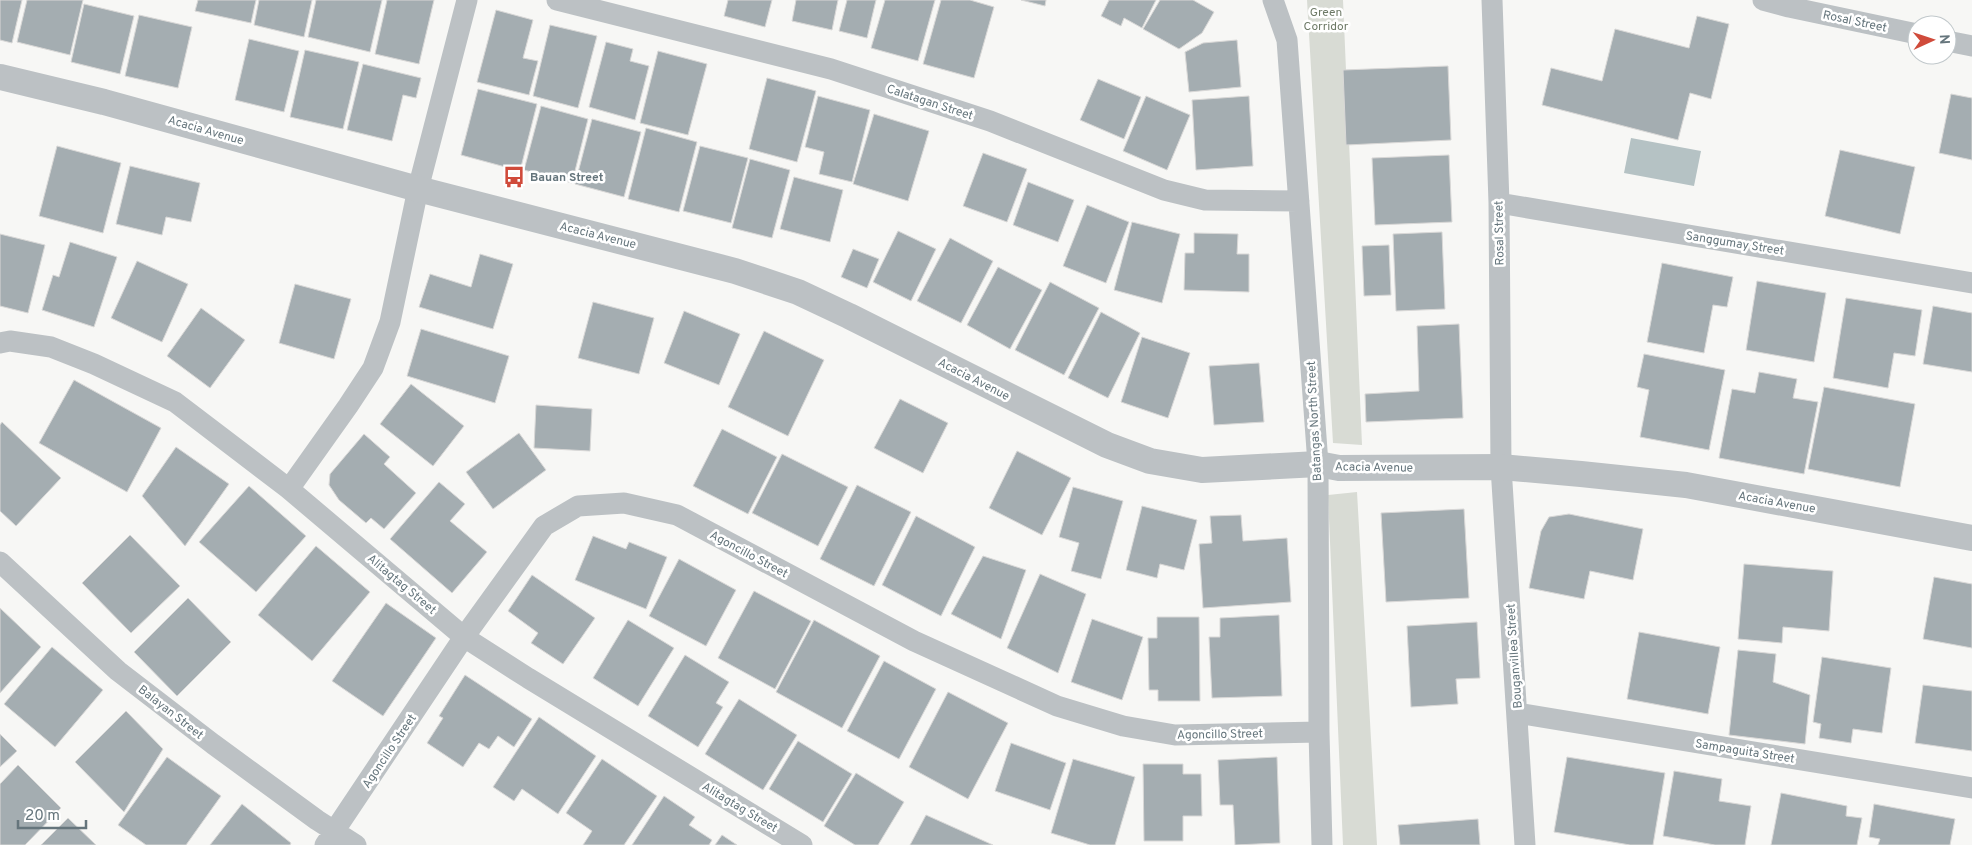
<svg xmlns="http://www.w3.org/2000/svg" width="1972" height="845" font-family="Overpass,sans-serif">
<rect width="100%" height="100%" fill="#f7f7f5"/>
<path fill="#d8dbd4" d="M1307,0h36l19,445 -29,-2z
M1357,492l20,353h-34l-15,-350z"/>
<path fill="#b5c2c4" d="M1631,138l70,13 -7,35 -70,-13z"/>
<path fill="#a4adb1" stroke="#d9d8d7" d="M0,0h22l-10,43 -12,-3z
M27,0h56l-13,55 -53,-13z
M198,0h58l-5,23 -56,-12z
M259,0h53l-8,37 -50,-12z
M316,0h66l-12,52 -62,-15z
M387,0h47l-15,64 -44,-10z
M728,0h44l-7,27 -41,-11z
M796,0h42l-6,30 -40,-9z
M847,0h29l-9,38 -28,-7z
M885,0h50l-17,61 -47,-13z
M941,0h29l24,7 -20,71 -51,-14z
M1021,0h25l-1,6z
M1109,0h47l-14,28 -18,-10 -3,8 -20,-10z
M1160,0h33l21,12 -12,21 -23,16 -36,-20z
M84,4l50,12 -14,58 -49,-12z
M496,10l37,10 -10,38 15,3 -9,34 -52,-13z
M139,15l53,12 -14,61 -53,-12z
M1697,16l32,8 -18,75 -21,-6 -12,47 -136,-35 9,-37 51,13 13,-52 74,19z
M550,25l47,11 -19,72 -45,-12z
M249,39l50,12 -15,61 -49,-12z
M1237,40l4,47 -52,5 -4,-40 18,-9z
M606,42l27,7 -3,12 19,5 -14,54 -46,-13z
M305,50l54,12 -16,67 -53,-12z
M658,51l49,13 -19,71 -48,-12z
M363,64l58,14 -5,20 -13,-3 -11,46 -45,-11z
M1448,66l3,74 -105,5 -3,-75z
M767,78l49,13 -19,71 -48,-13z
M1098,79l43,18 -17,42 -44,-19z
M478,89l59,15 -17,67 -59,-16z
M1951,94l21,4v62l-33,-7z
M818,96l52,14 -18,72 -33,-8 5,-22 -19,-5z
M1146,96l44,19 -23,55 -44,-19z
M1249,96l4,70 -57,4 -4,-70z
M541,106l47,13 -16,64 -48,-13z
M874,114l55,17 -21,70 -55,-17z
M592,119l49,13 -17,65 -49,-13z
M646,128l51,14 -18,70 -51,-13z
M57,146l64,17 -18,70 -64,-17z
M700,146l48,12 -17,65 -48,-12z
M1840,150l75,17 -15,67 -75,-18z
M983,153l44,16 -20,53 -44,-16z
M1449,155l3,67 -77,3 -3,-67z
M750,159l40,11 -18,68 -40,-10z
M130,166l70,17 -9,39 -25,-5 -4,18 -46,-11z
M794,177l49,13 -13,52 -50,-13z
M1028,182l46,18 -16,42 -45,-17z
M1087,205l42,17 -23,61 -43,-17z
M1132,222l48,12 -18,69 -48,-13z
M898,231l38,18 -25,52 -38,-19z
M1442,232l3,77 -49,2 -3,-77z
M1194,233l44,1 -1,20h12v38l-65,-2 1,-37h9z
M0,234l45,11 -17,68 -28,-7z
M950,238l43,23 -32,62 -44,-22z
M70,242l47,15 -23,70 -52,-17 11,-35 6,2z
M1389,245l2,50 -27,1 -2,-50z
M853,249l26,10 -12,29 -26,-11z
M480,254l33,10 -20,65 -74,-22 11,-33 41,13z
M137,261l51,23 -26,58 -51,-24z
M1662,263l71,14 -6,30 -14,-2 -9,48 -57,-11z
M998,267l44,23 -32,59 -43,-24z
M1757,281l69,12 -12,69 -68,-12z
M1050,282l49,26 -35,67 -49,-25z
M295,284l56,15 -17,60 -55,-16z
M1846,298l76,12 -7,46 -21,-3 -6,35 -55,-10z
M593,302l61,16 -15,56 -61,-16z
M1933,306l39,7v59l-49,-8z
M201,308l44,32 -35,48 -43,-32z
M684,311l56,23 -21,51 -55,-22z
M1101,312l39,21 -32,65 -40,-20z
M1459,324l4,94 -97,4 -1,-28 54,-3 -2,-65z
M421,329l88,27 -14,47 -88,-27z
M764,331l60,29 -36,76 -60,-29z
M1142,337l48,16 -22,65 -47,-16z
M1644,354l81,16 -16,80 -69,-13 9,-47 -12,-3z
M1259,363l5,59 -50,3 -5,-59z
M1759,372l38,7 -4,19 25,4 -14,72 -85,-16 13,-69 23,4z
M74,380l87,48 -34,64 -88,-49z
M411,384l53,42 -31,40 -53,-42z
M1824,387l91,17 -15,83 -92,-18z
M900,399l48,24 -25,50 -49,-25z
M536,405l56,4 -2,42 -56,-3z
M2,422l59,56 -45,48 -16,-15v-86z
M722,429l55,28 -29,57 -55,-28z
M519,433l27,37 -53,39 -27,-37z
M364,434l26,23 -6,7 32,29 -32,36 -13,-11 -5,5 -27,-23 -10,-15 1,-11z
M176,447l53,37 -44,62 -43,-50z
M1017,451l54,27 -29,57 -53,-27z
M782,454l66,33 -30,59 -66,-33z
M439,482l26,22 -15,17 37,31 -35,41 -62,-54z
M857,485l54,27 -37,74 -54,-27z
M249,486l57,50 -50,56 -57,-50z
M1073,487l50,14 -22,78 -30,-8 8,-28 -20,-6z
M1142,506l55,14 -13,50 -24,-6 -3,14 -31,-8z
M1464,509l5,89 -83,4 -5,-89z
M1569,514l74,15 -10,51 -43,-9 -6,28 -55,-11 12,-57 8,-14z
M1241,515l2,26 44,-3 4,64 -88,6 -4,-64 13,-1 -2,-27z
M916,516l59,31 -34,69 -59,-31z
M130,535l50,51 -49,47 -49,-50z
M593,536l33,13 3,-7 38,15 -21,52 -71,-29z
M316,546l54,46 -58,69 -54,-46z
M983,556l43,14 -25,69 -50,-25z
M679,559l57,31 -30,56 -57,-30z
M1744,564l89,7 -4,60 -46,-4 -1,16 -44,-4z
M1040,574l46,20 -28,79 -51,-25z
M532,575l63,43 -32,46 -32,-21 7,-10 -30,-22z
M1934,577l38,7v64l-49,-9z
M754,591l57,30 -36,68 -57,-31z
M188,598l43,44 -54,54 -43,-44z
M386,603l50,35 -53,78 -51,-35z
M0,608l41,39 -41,46z
M1279,615l3,81 -70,2 -3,-61h11v-19z
M1157,617h42l1,84h-42v-11h-9l-1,-52h9z
M1092,619l51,18 -21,63 -51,-18z
M628,620l46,28 -36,58 -45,-28z
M814,620l66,36 -38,72 -66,-36z
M1477,622l3,56 -24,1 2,25 -47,3 -4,-81z
M1639,632l81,15 -12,67 -81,-15z
M52,647l51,43 -48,57 -51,-43z
M1738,650l38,4 -3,28 37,13 -5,49 -76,-9z
M685,655l44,27 -13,21 7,4 -25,40 -50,-31z
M1822,657l69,11 -9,65 -29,-4 -2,14 -32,-5 2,-14 -8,-2z
M884,661l52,28 -37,70 -52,-28z
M465,675l67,44 -18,28 -16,-11 -9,13 -10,-6 -16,24 -36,-24 16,-25 -4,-2z
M1923,685l49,6v60l-57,-8z
M948,692l60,31 -40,76 -59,-32z
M739,699l58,36 -34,55 -58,-36z
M126,711l37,38 -39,63 -49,-50z
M539,717l57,39 -38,58 -36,-25 -8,12 -21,-14z
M0,734l17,17 -17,16z
M798,741l54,33 -29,48 -54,-33z
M1011,743l55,20 -16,47 -55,-19z
M167,757l54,39 -35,49h-40l-28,-20z
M1277,757l3,86 -45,2 -2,-40h-13l-2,-45z
M1567,757l98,16 -12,72h-23l-76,-13z
M602,759l55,37 -33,49h-41l9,-14 -26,-18z
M1073,759l62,18 -20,68h-25l-39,-12z
M1143,764h40v10h18l1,42h-19v25h-39z
M18,765l43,43 -36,37h-25v-61z
M1674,771l48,8 -3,22 32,5 -6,39h-30l-52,-9z
M856,773l48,29 -26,43h-23l-31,-19z
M1781,793l66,13 -1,10 16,2 -5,27h-86z
M664,796l31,21 -6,8 23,15 -3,5h-77z
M242,804l49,39 -1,2h-80z
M1874,804l81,15 -5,26h-72l2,-6 -11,-2z
M926,815l67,30h-83z
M68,818l28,27h-55z
M1478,819l2,26h-80l-2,-20z
M722,835l15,10h-22z"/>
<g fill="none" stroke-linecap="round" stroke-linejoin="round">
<path stroke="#bcc1c4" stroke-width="21" d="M557,0l274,69 159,52 174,69 41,10 94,1
M1273,0l14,40 31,424 1,268 3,113
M1492,0l7,203 2,264 24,378
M1763,0l26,7 128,27
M1947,41l25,5
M1499,203l473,80
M0,343l10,-2 41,6 43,17 81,38 114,87 175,148 64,41 274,167
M289,489l59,-83 25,-38 17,-46 28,-133 49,-189
M0,562l118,109 95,73 104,76 39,25
M1517,713l455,75
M325,845l139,-208 80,-111 34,-20 46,-3 53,12 237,126 143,65 66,20 52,9 144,-3"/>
<path stroke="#bcc1c4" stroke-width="26" d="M0,77l104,25 314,87 317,82 63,21 51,24 258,129 43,16 52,9 116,-6 21,4 162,-1 80,7 105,11 286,53"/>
</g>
<defs>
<g id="bus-bare" transform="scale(1.725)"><path d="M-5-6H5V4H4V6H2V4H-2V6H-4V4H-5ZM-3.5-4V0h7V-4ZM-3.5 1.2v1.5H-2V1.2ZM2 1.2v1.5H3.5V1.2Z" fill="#d04b3b" stroke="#fff" stroke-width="2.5" paint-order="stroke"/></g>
</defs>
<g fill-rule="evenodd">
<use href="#bus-bare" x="514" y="177"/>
</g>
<g text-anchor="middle" stroke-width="5" stroke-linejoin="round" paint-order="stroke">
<g font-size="12" fill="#6e7a67" stroke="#fff">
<text x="1326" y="16">Green<tspan x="1326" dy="14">Corridor</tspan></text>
</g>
<g font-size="12" fill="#65757c" stroke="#fff">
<text transform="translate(1855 21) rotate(12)" y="4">Rosal Street</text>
<text transform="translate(930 102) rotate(18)" y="4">Calatagan Street</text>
<text transform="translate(206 130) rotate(16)" y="4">Acacia Avenue</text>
<text transform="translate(1499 233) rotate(-91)" y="4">Rosal Street</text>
<text transform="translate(598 235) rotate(14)" y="4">Acacia Avenue</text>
<text transform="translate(1735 243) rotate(9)" y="4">Sanggumay Street</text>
<text transform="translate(974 379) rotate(27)" y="4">Acacia Avenue</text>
<text transform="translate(1314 421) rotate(-93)" y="4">Batangas North Street</text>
<text transform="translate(1374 467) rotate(1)" y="4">Acacia Avenue</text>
<text transform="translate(1777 502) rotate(10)" y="4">Acacia Avenue</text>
<text transform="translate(749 554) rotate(28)" y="4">Agoncillo Street</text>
<text transform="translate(402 584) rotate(40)" y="4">Alitagtag Street</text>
<text transform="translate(1514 656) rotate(-94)" y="4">Bouganvillea Street</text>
<text transform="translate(171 712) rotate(38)" y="4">Balayan Street</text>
<text transform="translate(1220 734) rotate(-1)" y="4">Agoncillo Street</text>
<text transform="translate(389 751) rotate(-56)" y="4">Agoncillo Street</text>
<text transform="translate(1745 751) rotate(9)" y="4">Sampaguita Street</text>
<text transform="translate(740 807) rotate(31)" y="4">Alitagtag Street</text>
</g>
<g font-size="12" font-weight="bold" fill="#65757c" stroke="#fff" text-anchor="start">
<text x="530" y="181">Bauan Street</text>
</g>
</g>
<g transform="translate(1932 40) rotate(87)"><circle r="24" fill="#ffffff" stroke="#c1c8cb"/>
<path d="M0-4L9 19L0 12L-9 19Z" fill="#d04b3b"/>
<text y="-8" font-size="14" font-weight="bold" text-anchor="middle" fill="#65757c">N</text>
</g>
<path d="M18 820v8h68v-8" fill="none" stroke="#65757c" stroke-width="2.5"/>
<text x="25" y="820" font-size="15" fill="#65757c" stroke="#ffffff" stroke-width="4" paint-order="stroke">20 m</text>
</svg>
